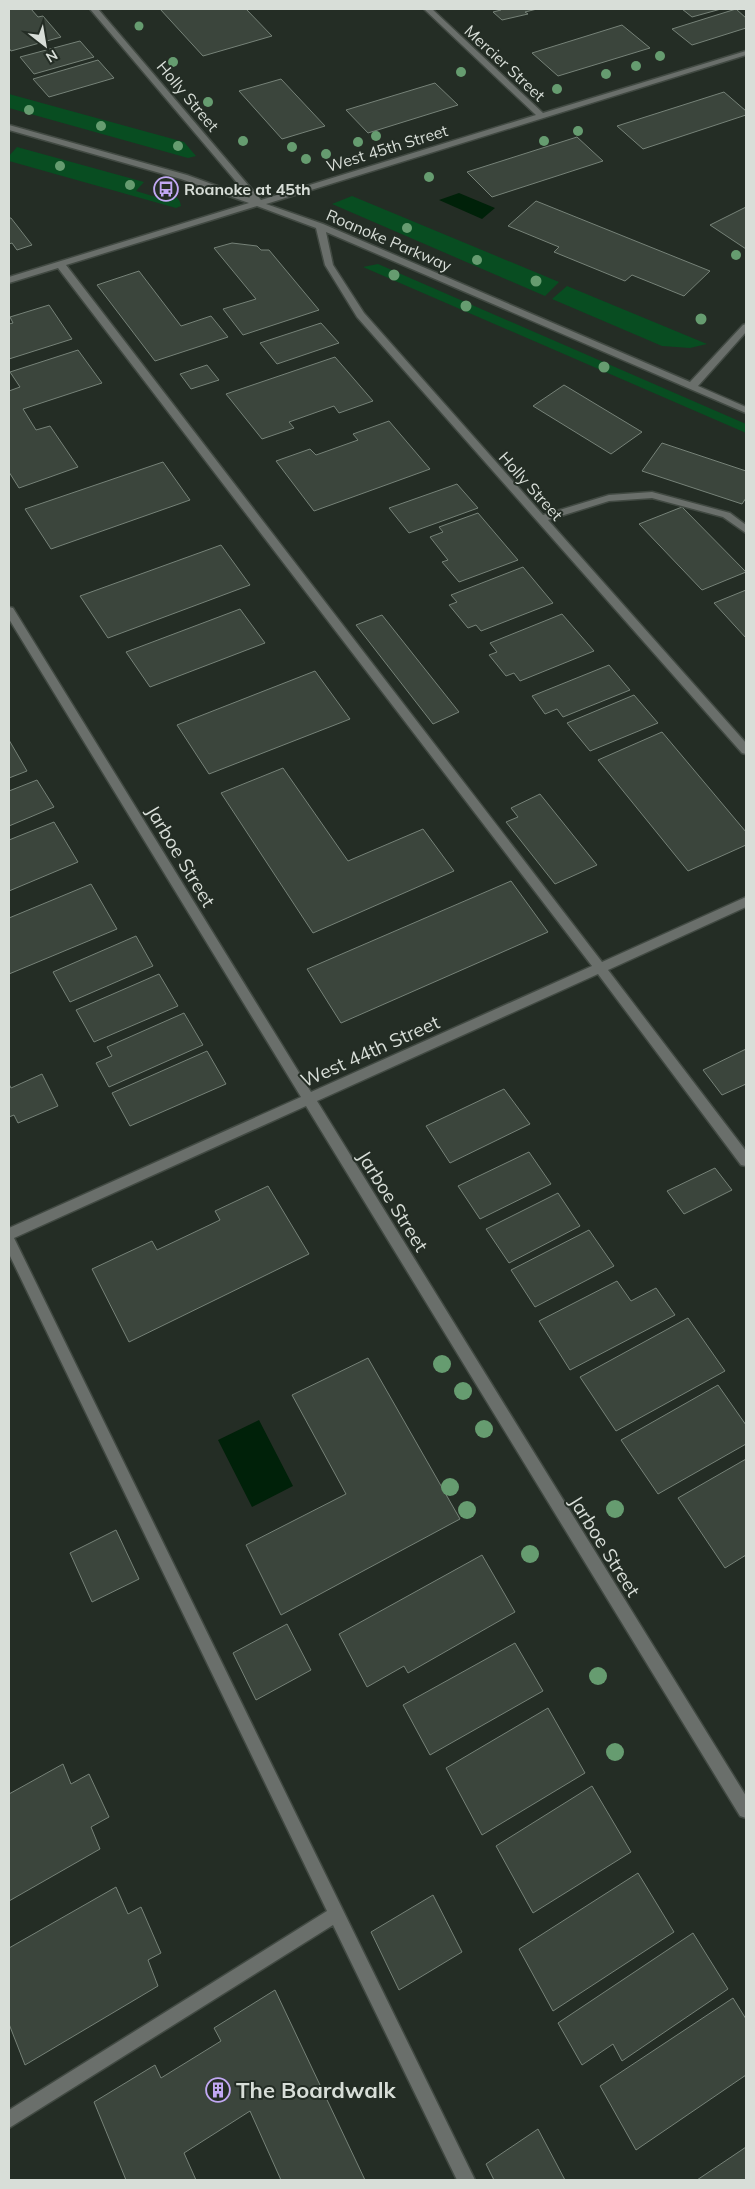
<svg xmlns="http://www.w3.org/2000/svg" width="755" height="2189" font-family="Mulish,sans-serif">
<rect width="100%" height="100%" fill="#242d25"/>
<path fill="#084d21" d="M9,94l175,48 12,14 -8,2 -179,-50z
M17,147l127,35 -8,9 23,7 5,-5c8,2 16,3 17,13l-5,2 -167,-47v-5z
M352,196l207,86 -14,14 -213,-92z
M378,264l368,160v9l-383,-166z
M567,286l140,58 -17,4 -28,-2 -110,-47z"/>
<path fill="#002109" d="M459,193l36,15 -13,11 -43,-19z
M259,1420l34,66 -41,21 -34,-67z"/>
<path fill="#3b453c" stroke="#768278" d="M9,9h22l7,8 5,-1 18,21 -50,14 -2,-3z
M160,9h86l26,27 -69,20z
M499,9h38l-12,3 3,2 -26,6 -9,-8 8,-2z
M682,9h39l-29,8z
M736,9l10,9v10l-54,17 -20,-16z
M622,25l28,23 -92,28 -26,-23z
M80,41l14,16 -60,17 -14,-17z
M98,60l16,18 -65,19 -16,-18z
M281,79l44,47 -43,13 -43,-48z
M435,83l23,22 -90,28 -22,-23z
M724,92l22,19v4l-103,34 -26,-23z
M577,137l26,24 -111,36 -25,-25z
M536,201l174,70 -26,25 -52,-21 -7,6 -71,-29 5,-5 -51,-21z
M746,207v42l-36,-24z
M9,218h2l21,27 -15,5 -5,-7 -3,1z
M232,243l25,3 4,4h8l50,60 -76,25 -20,-26 33,-10 -42,-51z
M139,271l42,55 30,-10 17,21 -73,24 -58,-76z
M49,305l23,34 -63,20v-35l4,-1 -3,-6z
M321,323l18,20 -62,21 -17,-21z
M78,350l24,33 -79,26 13,21 14,-4 28,41 -59,21 -10,-16v-81l11,-4 -10,-15z
M335,357l38,44 -34,12 -5,-7 -45,16 5,6 -32,11 -36,-45z
M207,365l12,15 -28,9 -11,-15z
M564,385l78,47 -31,22 -78,-48z
M389,421l41,48 -116,42 -38,-50 34,-12 6,6 42,-15 -5,-6z
M662,443l84,28v27l-4,6 -100,-33z
M163,462l27,38 -139,49 -26,-40z
M457,484l21,24 -69,25 -20,-25z
M682,507l64,65 -44,18 -63,-66z
M478,513l40,47 -59,22 -17,-20 6,-2 -18,-23 13,-5 -4,-5z
M221,545l29,40 -142,53 -28,-42z
M523,567l30,36 -72,28 -5,-6 -8,3 -19,-23 8,-3 -6,-7z
M746,590v48l-32,-35z
M240,609l25,34 -115,44 -24,-35z
M562,614l32,37 -74,30 -6,-8 -8,3 -17,-21 8,-3 -7,-9z
M382,615l77,97 -26,12 -77,-99z
M609,665l21,25 -67,27 -6,-8 -12,5 -13,-18z
M315,671l35,48 -141,55 -32,-49z
M634,695l24,28 -68,28 -23,-28z
M662,732l84,100v13l-58,26 -90,-111z
M9,740l18,31 -18,7z
M283,768l65,93 75,-32 31,42 -141,62 -92,-140z
M37,780l17,27 -45,19v-35z
M540,794l57,71 -42,19 -49,-62 12,-5 -7,-9z
M54,822l24,40 -69,29v-51z
M511,881l37,51 -207,91 -34,-54z
M91,884l26,45 -108,45v-56z
M136,936l17,30 -83,36 -17,-30z
M159,974l19,32 -84,36 -18,-32z
M184,1013l19,32 -94,42 -13,-24 16,-7 -5,-9z
M746,1049v35l-24,11 -19,-25z
M207,1051l19,33 -96,42 -18,-33z
M42,1074l16,32 -40,17 -4,-8 -5,2v-33l2,4z
M504,1089l26,35 -80,39 -24,-37z
M529,1152l22,32 -71,35 -22,-33z
M715,1168l17,22 -48,24 -17,-23z
M268,1186l41,68 -180,88 -37,-73 60,-28 5,9 63,-30 -5,-9z
M558,1193l22,33 -71,37 -23,-34z
M589,1230l25,36 -79,41 -24,-37z
M617,1281l14,20 25,-13 19,27 -105,55 -31,-49z
M688,1318l37,53 -109,60 -36,-54z
M368,1358l92,161 -179,96 -35,-70 100,-51 -54,-99z
M718,1385l28,40v19l-88,50 -37,-54z
M746,1459v96l-21,13 -47,-70z
M116,1530l23,49 -47,23 -22,-49z
M482,1555l33,57 -107,61 -4,-7 -37,21 -28,-53z
M287,1624l24,46 -55,30 -23,-47z
M515,1643l28,48 -113,64 -27,-50z
M548,1708l37,65 -103,62 -36,-67z
M63,1764l8,20 18,-10 20,43 -18,10 9,22 -91,52v-107z
M592,1786l39,66 -98,61 -37,-67z
M638,1873l36,59 -121,79 -34,-62z
M116,1887l12,27 13,-7 20,46 -13,7 10,26 -133,79 -16,-41v-76z
M433,1895l29,57 -63,38 -28,-58z
M693,1933l35,56 -106,72 -9,-17 -31,21 -24,-42z
M275,1990l90,190h-84l-31,-69 -66,42 12,27h-70l-32,-78 61,-37 6,13 60,-37 -7,-13z
M733,1998l13,21v56l-110,75 -36,-64z
M538,2129l27,51h-71l-8,-16z
M746,2147v33h-49z"/>
<g fill="none" stroke-linecap="round" stroke-linejoin="round">
<g stroke="#414942" stroke-width="3">
<path id="minor" d="M90,9h8l163,191 275,-85 -112,-106h8l111,104 203,-62v4l-480,149 57,20 367,158 53,-57 3,-1v8l-48,54 48,21v6l-420,-181 7,33 31,48 179,202 66,-20 43,-3 78,21 16,12v8l-23,-16 -71,-19 -43,3 -61,19 198,223v11l-4,-1 -385,-436 -32,-52 -9,-37 -59,-22 -191,59 536,697 144,-65v10l-138,63 138,181v15l-5,-1 -143,-191 -281,127 429,695v22l-6,-2 -434,-710 -292,132 461,942h-18l-124,-255 -324,203v-18l318,-199 -318,-657v-26l292,-131 -292,-478v-12l4,1 298,484 281,-126 -534,-698 -49,15v-6l240,-74 -68,-24 -172,-49v-5l178,50 63,23z"/>
</g>
<use href="#minor" fill="#6a6f6b" fill-rule="evenodd"/>
</g>
<g fill="#669c70">
<circle cx="139" cy="26" r="4.5"/>
<circle cx="660" cy="56" r="5"/>
<circle cx="173" cy="62" r="5"/>
<circle cx="636" cy="66" r="5"/>
<circle cx="461" cy="72" r="5"/>
<circle cx="606" cy="74" r="5"/>
<circle cx="557" cy="89" r="5"/>
<circle cx="208" cy="102" r="5"/>
<circle cx="29" cy="110" r="5"/>
<circle cx="101" cy="126" r="5"/>
<circle cx="578" cy="131" r="5"/>
<circle cx="376" cy="136" r="5"/>
<circle cx="243" cy="141" r="5"/>
<circle cx="544" cy="141" r="5"/>
<circle cx="358" cy="142" r="5"/>
<circle cx="178" cy="146" r="5"/>
<circle cx="292" cy="147" r="5"/>
<circle cx="326" cy="154" r="5"/>
<circle cx="306" cy="159" r="5"/>
<circle cx="60" cy="166" r="5"/>
<circle cx="429" cy="177" r="5"/>
<circle cx="130" cy="185" r="5"/>
<circle cx="407" cy="228" r="5"/>
<circle cx="736" cy="255" r="5"/>
<circle cx="477" cy="260" r="5"/>
<circle cx="394" cy="275" r="5.5"/>
<circle cx="536" cy="281" r="5.5"/>
<circle cx="466" cy="306" r="5.5"/>
<circle cx="701" cy="319" r="5.5"/>
<circle cx="604" cy="367" r="5.5"/>
<circle cx="442" cy="1364" r="9"/>
<circle cx="463" cy="1391" r="9"/>
<circle cx="484" cy="1429" r="9"/>
<circle cx="450" cy="1487" r="9"/>
<circle cx="615" cy="1509" r="9"/>
<circle cx="467" cy="1510" r="9"/>
<circle cx="530" cy="1554" r="9"/>
<circle cx="598" cy="1676" r="9"/>
<circle cx="615" cy="1752" r="9"/>
</g>
<defs>
<g id="bus-ring" transform="scale(1.25)"><circle r="9.5" fill="#242d25" stroke="#c1a8f3" stroke-width="1.5"/><path d="M-5-6H5V4H4V6H2V4H-2V6H-4V4H-5ZM-3.5-4V0h7V-4ZM-3.5 1.2v1.5H-2V1.2ZM2 1.2v1.5H3.5V1.2Z" fill="#c1a8f3"/></g>
<g id="building-ring" transform="scale(1.25)"><circle r="9.5" fill="#242d25" stroke="#c1a8f3" stroke-width="1.5"/><path d="M-4-6H4V6H1V3H-1V6H-4ZM-2.5-4.3h1.7v1.8h-1.7ZM.8-4.3h1.7v1.8H.8ZM-2.5-1h1.7V.8h-1.7ZM.8-1h1.7V.8H.8Z" fill="#c1a8f3"/></g>
</defs>
<g fill-rule="evenodd">
<use href="#bus-ring" x="166" y="189"/>
<use href="#building-ring" x="218" y="2090"/>
</g>
<g text-anchor="middle" stroke-width="4" stroke-linejoin="round" paint-order="stroke">
<g font-size="16" fill="#d8ded8" stroke="#242d25">
<text transform="translate(505 63) rotate(43)" y="6">Mercier Street</text>
<text transform="translate(188 96) rotate(50)" y="6">Holly Street</text>
<text transform="translate(387 148) rotate(-17)" y="6">West 45th Street</text>
<text transform="translate(389 240) rotate(23)" y="6">Roanoke Parkway</text>
<text transform="translate(531 486) rotate(48)" y="6">Holly Street</text>
</g>
<g font-size="16" font-weight="bold" fill="#d8ded8" stroke="#242d25" text-anchor="start">
<text x="184" y="195">Roanoke at 45th</text>
</g>
<g font-size="19" fill="#d8ded8" stroke="#242d25">
<text transform="translate(181 856) rotate(59)" y="7">Jarboe Street</text>
<text transform="translate(370 1051) rotate(-24)" y="7">West 44th Street</text>
<text transform="translate(393 1201) rotate(58)" y="7">Jarboe Street</text>
<text transform="translate(605 1546) rotate(58)" y="7">Jarboe Street</text>
</g>
<g font-size="22" font-weight="bold" fill="#d8ded8" stroke="#242d25" text-anchor="start">
<text x="236" y="2098">The Boardwalk</text>
</g>
</g>
<rect width="755" height="2189" fill="none" stroke="#d8ded8" stroke-width="20"/>
<g transform="translate(45 45) rotate(149)" stroke="#242d25" stroke-width="4" paint-order="stroke">
<path d="M0-4L9 19L0 12L-9 19Z" fill="#d8ded8"/>
<text y="-8" font-size="14" font-weight="bold" text-anchor="middle" fill="#d8ded8">N</text>
</g>
</svg>
